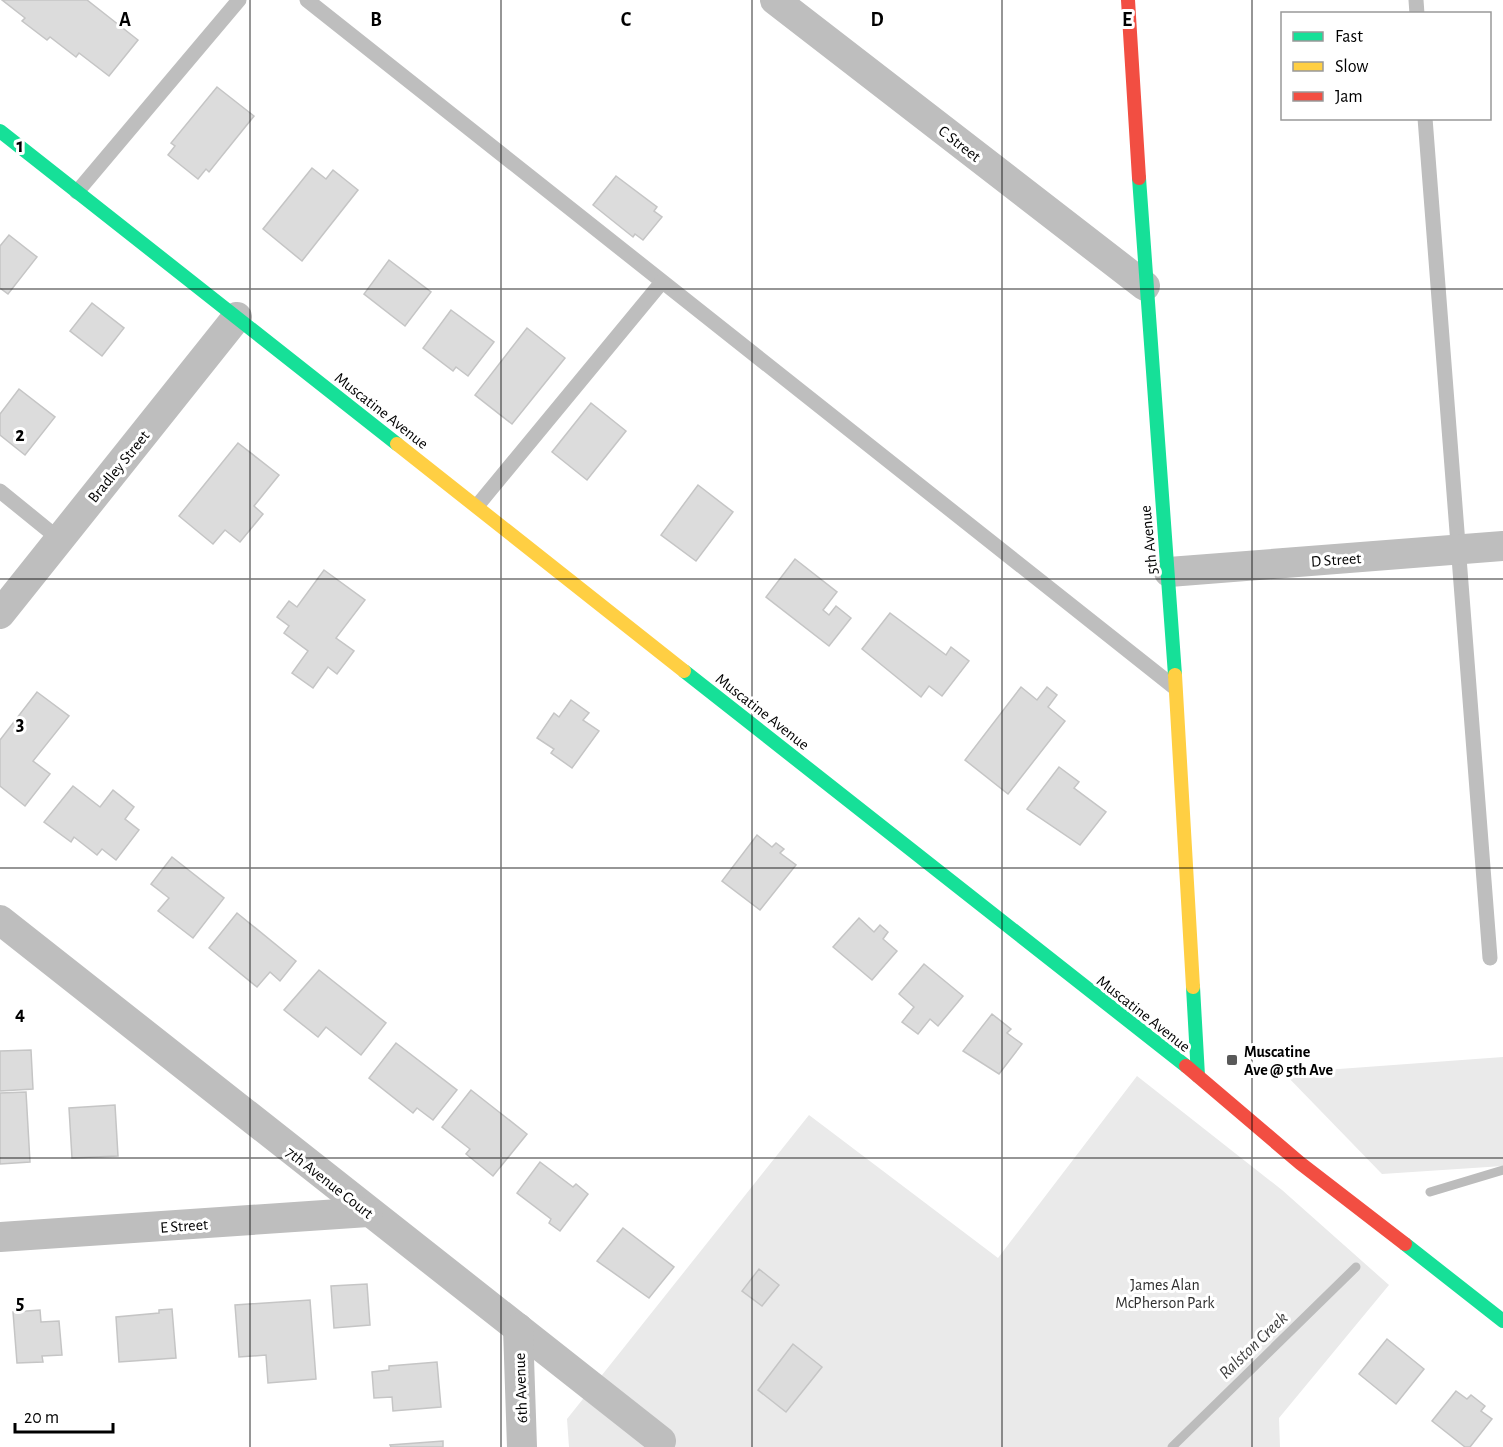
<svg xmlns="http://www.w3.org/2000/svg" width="1503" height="1447" font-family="'Alegreya Sans',sans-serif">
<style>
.green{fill:#eaeaea}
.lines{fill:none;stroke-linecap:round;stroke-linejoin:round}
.stream{stroke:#bcbcbc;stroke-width:9}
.building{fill:#dcdcdc;stroke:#c5c5c5;stroke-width:1.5}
.lane{stroke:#bebebe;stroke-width:15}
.street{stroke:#bebebe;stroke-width:30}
.fast{stroke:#16e098;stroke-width:14}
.slow{stroke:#ffcf43;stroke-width:14}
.jam{stroke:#f24e42;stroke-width:14}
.grid{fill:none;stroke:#000;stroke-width:1.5;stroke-opacity:0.55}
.poi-dot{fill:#595959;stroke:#fff;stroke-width:2}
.labels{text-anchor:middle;stroke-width:6;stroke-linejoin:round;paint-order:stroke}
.street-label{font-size:16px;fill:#000;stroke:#fff}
.poi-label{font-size:16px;font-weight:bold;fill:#000;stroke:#fff;text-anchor:start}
.park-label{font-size:16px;fill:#2f2f2f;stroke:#fff}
.water-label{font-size:18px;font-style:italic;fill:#404040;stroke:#fff}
.grid-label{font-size:20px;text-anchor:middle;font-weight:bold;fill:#000;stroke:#fff;stroke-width:6;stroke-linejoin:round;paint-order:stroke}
</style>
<rect width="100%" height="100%" fill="#fff"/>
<g class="green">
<path d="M 1503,1057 L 1503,1166 L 1382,1174 L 1284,1073 Z"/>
<path d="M 1137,1076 L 1282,1190 L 1389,1285 L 1279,1418 L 1280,1447 L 569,1447 L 567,1419 L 809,1115 L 998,1258 Z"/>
</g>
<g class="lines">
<g class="stream">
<path d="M 1430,1192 L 1503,1170"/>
<path d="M 1172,1447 L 1356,1267"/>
</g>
</g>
<g class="building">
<path d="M 2,0 L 87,0 L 138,40 L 109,76 L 79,53 L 76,57 L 50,37 L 47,40 L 22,21 L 25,18 Z"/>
<path d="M 217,87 L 254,116 L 209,172 L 206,169 L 198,179 L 168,155 L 175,146 L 171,143 Z"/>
<path d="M 312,168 L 326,179 L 333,170 L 358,190 L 302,261 L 263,229 Z"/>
<path d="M 616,176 L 657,207 L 654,211 L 662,217 L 643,240 L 635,234 L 633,237 L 593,205 Z"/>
<path d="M 9,235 L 37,257 L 8,294 L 0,288 L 0,246 Z"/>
<path d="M 389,260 L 431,292 L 405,326 L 364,294 Z"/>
<path d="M 92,303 L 124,328 L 102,356 L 70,331 Z"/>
<path d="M 451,310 L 494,342 L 468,376 L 456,367 L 453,371 L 423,348 Z"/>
<path d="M 527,328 L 565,358 L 512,424 L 475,395 Z"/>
<path d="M 19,389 L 55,417 L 25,455 L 0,435 L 0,414 Z"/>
<path d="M 591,403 L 626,431 L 587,480 L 552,452 Z"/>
<path d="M 238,443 L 279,475 L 254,506 L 263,514 L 240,542 L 225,530 L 213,544 L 179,516 Z"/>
<path d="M 698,485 L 733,512 L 696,561 L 661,535 Z"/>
<path d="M 795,559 L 837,592 L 823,610 L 829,615 L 836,606 L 851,618 L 829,646 L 766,597 Z"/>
<path d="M 324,570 L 365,600 L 336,638 L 354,651 L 337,674 L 328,667 L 313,688 L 292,673 L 308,651 L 284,633 L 289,626 L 277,617 L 289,601 L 297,607 Z"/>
<path d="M 890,613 L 946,655 L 951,647 L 969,661 L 942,696 L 929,686 L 921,697 L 862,649 Z"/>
<path d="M 1021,687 L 1037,700 L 1047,687 L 1057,695 L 1048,707 L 1065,721 L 1008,794 L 965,760 Z"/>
<path d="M 37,692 L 69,716 L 33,761 L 50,774 L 25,806 L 0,786 L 0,740 Z"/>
<path d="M 571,700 L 589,713 L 583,720 L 599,731 L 572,768 L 551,753 L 554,749 L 537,738 L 554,713 L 559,717 Z"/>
<path d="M 1059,767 L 1079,782 L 1074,788 L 1106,812 L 1080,845 L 1027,809 Z"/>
<path d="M 73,786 L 100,807 L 113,790 L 134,807 L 125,819 L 139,830 L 116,860 L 102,849 L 97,855 L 74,837 L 71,842 L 44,822 Z"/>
<path d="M 757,835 L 772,847 L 776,843 L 784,849 L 780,853 L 796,865 L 760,910 L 722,881 Z"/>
<path d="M 172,857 L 224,898 L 193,938 L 158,911 L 169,898 L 151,884 Z"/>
<path d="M 237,913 L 296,961 L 280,981 L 270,972 L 257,987 L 209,948 Z"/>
<path d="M 859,918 L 874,932 L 880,925 L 888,932 L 883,939 L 897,951 L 872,980 L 833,947 Z"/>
<path d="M 924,964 L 963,996 L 938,1026 L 930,1019 L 918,1034 L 902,1022 L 914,1007 L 899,994 Z"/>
<path d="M 319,970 L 386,1023 L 361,1055 L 326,1027 L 318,1037 L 284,1010 Z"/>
<path d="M 992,1014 L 1011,1029 L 1007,1033 L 1022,1044 L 999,1074 L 963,1051 Z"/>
<path d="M 396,1043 L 457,1090 L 433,1120 L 417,1108 L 413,1113 L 369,1078 Z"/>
<path d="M 31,1050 L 33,1089 L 0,1091 L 0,1051 Z"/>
<path d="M 471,1090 L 527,1134 L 493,1176 L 466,1154 L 470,1149 L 442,1127 Z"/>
<path d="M 26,1092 L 30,1162 L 0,1164 L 0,1093 Z"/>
<path d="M 115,1105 L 118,1156 L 72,1158 L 69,1108 Z"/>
<path d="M 540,1162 L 573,1187 L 576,1184 L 588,1194 L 560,1231 L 549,1223 L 551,1219 L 517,1193 Z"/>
<path d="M 623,1228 L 674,1267 L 649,1298 L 597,1261 Z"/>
<path d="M 759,1269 L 779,1285 L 762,1306 L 742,1291 Z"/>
<path d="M 367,1284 L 370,1325 L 334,1328 L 331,1286 Z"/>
<path d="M 310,1300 L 316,1379 L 268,1383 L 266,1355 L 239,1357 L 235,1305 Z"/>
<path d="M 172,1309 L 176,1358 L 119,1362 L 116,1317 L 159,1313 L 159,1310 Z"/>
<path d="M 40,1310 L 41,1322 L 59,1321 L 62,1355 L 42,1356 L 43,1362 L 17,1363 L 13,1312 Z"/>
<path d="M 1387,1339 L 1424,1369 L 1396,1404 L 1359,1374 Z"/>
<path d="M 793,1344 L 822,1367 L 786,1412 L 758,1390 Z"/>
<path d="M 437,1362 L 441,1407 L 393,1411 L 392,1397 L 374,1398 L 372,1372 L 389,1370 L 389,1366 Z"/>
<path d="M 1456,1391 L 1467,1399 L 1471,1395 L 1485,1406 L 1481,1411 L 1492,1419 L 1470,1447 L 1465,1447 L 1432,1421 Z"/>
<path d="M 443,1441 L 443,1447 L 391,1447 L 390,1445 Z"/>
</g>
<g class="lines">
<g class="lane">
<path d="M 307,0 L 1174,687"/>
<path d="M 1416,0 L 1417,14"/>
<path d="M 1425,118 L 1490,958"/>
<path d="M 77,192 L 239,0"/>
<path d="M 0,491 L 59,539"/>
<path d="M 477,506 L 662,282"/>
</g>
<g class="street">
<path d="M 775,0 L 1145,286"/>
<path d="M 1169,572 L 1503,546"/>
<path d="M 0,614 L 237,317"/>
<path d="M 0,920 L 661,1441"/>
<path d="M 0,1237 L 368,1212"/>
<path d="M 518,1328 L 522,1447"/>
</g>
<g class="fast">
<path d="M 0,131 L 397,444"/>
<path d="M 1139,178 L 1175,675"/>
<path d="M 684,671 L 1186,1066"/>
<path d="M 1193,987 L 1198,1076"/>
<path d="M 1405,1244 L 1503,1321"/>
</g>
<g class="slow">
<path d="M 397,444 L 684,671"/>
<path d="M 1175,675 L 1193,987"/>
</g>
<g class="jam">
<path d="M 1128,0 L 1139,178"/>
<path d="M 1186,1066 L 1300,1163 L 1405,1244"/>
</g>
</g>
<path class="grid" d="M 250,0 L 250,1447M 501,0 L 501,1447M 752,0 L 752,1447M 1002,0 L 1002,1447M 1252,0 L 1252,1447M 0,289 L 1503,289M 0,579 L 1503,579M 0,868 L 1503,868M 0,1158 L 1503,1158"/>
<rect class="poi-dot" x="1226" y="1054" width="12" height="12" rx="3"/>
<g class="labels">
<g class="street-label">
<text transform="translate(960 143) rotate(38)" y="6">C Street</text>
<text transform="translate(382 410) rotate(38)" y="6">Muscatine Avenue</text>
<text transform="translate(118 466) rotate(-51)" y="6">Bradley Street</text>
<text transform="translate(1148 540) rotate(-96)" y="6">5th Avenue</text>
<text transform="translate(1336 559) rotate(-4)" y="6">D Street</text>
<text transform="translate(763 711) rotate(38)" y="6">Muscatine Avenue</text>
<text transform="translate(1144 1013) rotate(38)" y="6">Muscatine Avenue</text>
<text transform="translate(330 1182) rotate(38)" y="6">7th Avenue Court</text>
<text transform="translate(184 1225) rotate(-4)" y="6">E Street</text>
<text transform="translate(520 1388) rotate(-92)" y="6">6th Avenue</text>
</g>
<g class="poi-label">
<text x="1244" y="1057">Muscatine<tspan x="1244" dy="18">Ave @ 5th Ave</tspan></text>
</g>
<g class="park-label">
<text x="1165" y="1290">James Alan<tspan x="1165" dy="18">McPherson Park</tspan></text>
</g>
<g class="water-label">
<text transform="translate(1253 1345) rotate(-44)" y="6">Ralston Creek</text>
</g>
</g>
<g class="grid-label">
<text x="125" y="26">A</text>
<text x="376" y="26">B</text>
<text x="626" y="26">C</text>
<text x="877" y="26">D</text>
<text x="1127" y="26">E</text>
<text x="20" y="152">1</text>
<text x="20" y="441">2</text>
<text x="20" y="730">3</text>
<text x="20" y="1020">4</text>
<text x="20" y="1309">5</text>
</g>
<rect x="1281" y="12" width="210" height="108" fill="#ffffff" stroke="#999999" stroke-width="1.5"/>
<rect x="1293" y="32" width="30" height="9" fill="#16e098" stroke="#999999" stroke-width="1.5"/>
<text x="1335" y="42" font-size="18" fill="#000000">Fast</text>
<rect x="1293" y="62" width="30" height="9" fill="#ffcf43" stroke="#999999" stroke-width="1.5"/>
<text x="1335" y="72" font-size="18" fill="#000000">Slow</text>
<rect x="1293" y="92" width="30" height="9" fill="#f24e42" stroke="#999999" stroke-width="1.5"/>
<text x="1335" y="102" font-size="18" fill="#000000">Jam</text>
<path d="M15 1423v9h98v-9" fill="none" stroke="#000000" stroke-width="3"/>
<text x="24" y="1423" font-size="18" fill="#000000" stroke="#ffffff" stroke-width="4.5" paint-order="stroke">20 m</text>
</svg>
